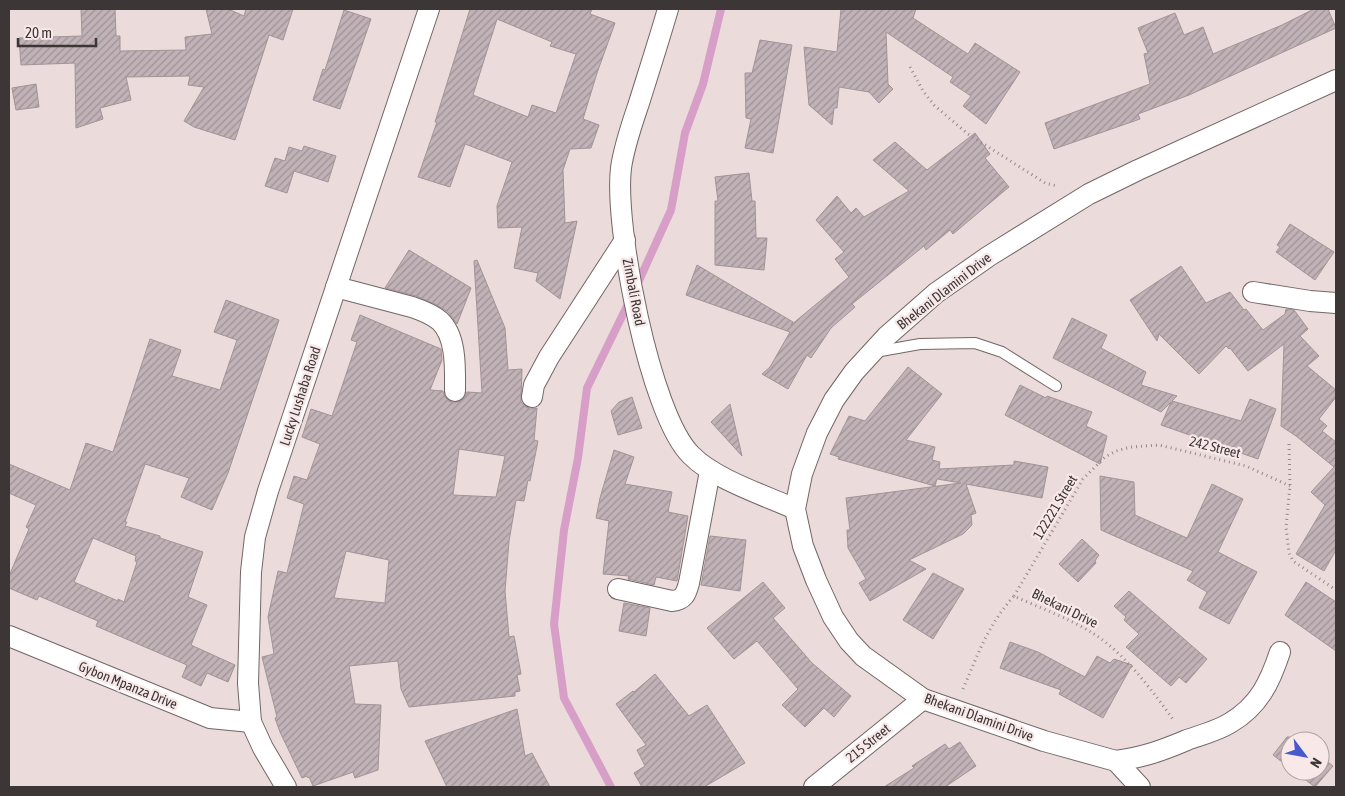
<svg xmlns="http://www.w3.org/2000/svg" width="1345" height="796" font-family="'Asap Condensed',sans-serif">
<style>
.lines{fill:none;stroke-linecap:round;stroke-linejoin:round}
.stream{stroke:#d79ec8;stroke-width:8}
.building{fill:url(#building-hatch);stroke:#a19397;fill-rule:evenodd}
.service-casing{stroke:#746666;stroke-width:12}
.minor-casing{stroke:#746666;stroke-width:22}
.path{stroke:#948988;stroke-width:3;stroke-dasharray:1 4;stroke-linecap:butt}
.service{stroke:#fff;stroke-width:10}
.minor{stroke:#fff;stroke-width:20}
.labels{text-anchor:middle;stroke-width:4.5;stroke-linejoin:round;paint-order:stroke}
.street-label{font-size:14px;fill:#3c3636;stroke:#f8e8e8}
</style>
<defs>
<pattern id="building-hatch" width="6" height="6" patternUnits="userSpaceOnUse" patternTransform="scale(1.25)"><rect width="6" height="6" fill="#c1b2b7"/><path d="M-1 1l2-2M0 6l6-6M5 7l2-2" fill="none" stroke="#9e9296"/></pattern>
</defs>
<rect width="100%" height="100%" fill="#ebdbda"/>
<g class="lines">
<g class="stream">
<path d="M 637,285 L 671,210 L 685,133 L 703,84 L 721,9"/>
<path d="M 611,787 L 564,698 L 554,624 L 564,530 L 578,458 L 587,388 L 630,300"/>
</g>
</g>
<g class="building">
<path d="M 81,9 L 115,9 L 116,36 L 120,36 L 120,51 L 186,50 L 185,37 L 212,34 L 206,9 L 228,9 L 244,16 L 246,9 L 293,9 L 283,40 L 269,35 L 235,140 L 194,127 L 184,121 L 204,87 L 188,85 L 190,76 L 126,77 L 131,100 L 100,108 L 103,119 L 76,128 L 75,63 L 21,65 L 19,38 L 82,36 Z"/>
<path d="M 470,9 L 592,9 L 590,14 L 615,23 L 597,73 L 583,119 L 599,125 L 591,148 L 570,149 L 563,170 L 565,223 L 577,221 L 560,299 L 536,281 L 538,273 L 514,268 L 522,227 L 498,228 L 497,206 L 512,162 L 465,144 L 450,187 L 418,177 L 437,122 L 435,122 ZM 497,19 L 552,42 L 550,46 L 576,54 L 556,113 L 532,105 L 528,117 L 473,95 Z"/>
<path d="M 841,9 L 916,9 L 913,18 L 968,54 L 975,43 L 1020,72 L 986,124 L 963,106 L 971,96 L 950,82 L 953,77 L 886,32 L 888,84 L 893,89 L 879,103 L 869,92 L 839,87 L 837,108 L 834,108 L 832,125 L 809,105 L 804,47 L 837,52 Z"/>
<path d="M 1314,9 L 1328,9 L 1336,28 L 1189,95 L 1138,114 L 1140,119 L 1054,149 L 1045,123 L 1150,84 L 1144,54 L 1148,53 L 1138,28 L 1175,13 L 1184,35 L 1203,27 L 1213,54 L 1282,25 Z"/>
<path d="M 344,10 L 371,19 L 340,109 L 313,100 L 323,69 L 325,70 Z"/>
<path d="M 760,40 L 792,45 L 773,153 L 745,148 L 751,119 L 746,118 L 745,73 L 752,73 Z"/>
<path d="M 36,84 L 39,107 L 16,110 L 12,88 Z"/>
<path d="M 975,133 L 990,154 L 985,158 L 1009,187 L 953,234 L 950,230 L 926,250 L 924,246 L 852,304 L 855,307 L 831,328 L 811,358 L 807,355 L 788,389 L 762,374 L 770,367 L 790,332 L 686,295 L 697,265 L 793,322 L 791,325 L 849,277 L 835,259 L 844,252 L 816,220 L 837,196 L 851,213 L 856,208 L 864,217 L 909,191 L 873,160 L 895,142 L 927,170 Z"/>
<path d="M 304,146 L 336,156 L 328,182 L 294,171 L 287,193 L 265,186 L 275,158 L 285,161 L 289,147 L 302,151 Z"/>
<path d="M 749,173 L 752,201 L 755,201 L 756,238 L 767,238 L 764,270 L 715,265 L 715,201 L 718,201 L 715,177 Z"/>
<path d="M 1290,224 L 1334,252 L 1315,280 L 1276,252 L 1280,247 L 1277,245 Z"/>
<path d="M 409,250 L 471,288 L 457,324 L 448,312 L 435,304 L 416,296 L 385,288 Z"/>
<path d="M 477,260 L 505,328 L 508,370 L 522,369 L 521,402 L 524,406 L 530,409 L 537,408 L 534,440 L 538,441 L 530,481 L 528,480 L 524,501 L 516,500 L 509,541 L 505,591 L 509,637 L 514,636 L 521,674 L 517,675 L 520,691 L 515,692 L 515,696 L 409,707 L 401,689 L 398,661 L 349,666 L 355,704 L 381,705 L 378,770 L 355,778 L 353,772 L 313,786 L 309,777 L 308,778 L 307,776 L 302,778 L 280,732 L 275,718 L 277,717 L 262,657 L 274,654 L 268,617 L 278,571 L 287,573 L 304,504 L 287,498 L 294,476 L 307,480 L 320,444 L 302,437 L 311,409 L 332,416 L 357,342 L 351,340 L 360,315 L 441,349 L 442,360 L 430,390 L 443,391 L 445,397 L 449,401 L 454,403 L 461,401 L 465,397 L 467,392 L 482,393 L 474,261 ZM 459,449 L 505,456 L 496,497 L 453,495 ZM 346,551 L 389,560 L 385,603 L 334,598 Z"/>
<path d="M 1181,266 L 1206,303 L 1230,292 L 1244,310 L 1246,309 L 1263,330 L 1285,314 L 1286,309 L 1294,310 L 1308,329 L 1300,336 L 1319,356 L 1307,366 L 1336,390 L 1336,397 L 1319,419 L 1327,426 L 1322,431 L 1336,442 L 1336,550 L 1324,571 L 1296,554 L 1325,505 L 1311,492 L 1334,467 L 1296,436 L 1281,426 L 1284,344 L 1248,371 L 1230,348 L 1229,349 L 1226,346 L 1199,374 L 1159,334 L 1157,341 L 1130,300 Z"/>
<path d="M 226,300 L 279,320 L 228,473 L 212,510 L 181,497 L 189,478 L 145,464 L 125,522 L 127,522 L 125,526 L 160,536 L 160,538 L 203,552 L 188,597 L 207,605 L 191,645 L 235,665 L 228,682 L 207,673 L 201,686 L 182,677 L 187,665 L 96,626 L 98,621 L 39,596 L 37,600 L 9,588 L 9,576 L 29,529 L 26,527 L 36,505 L 9,493 L 9,464 L 70,490 L 86,443 L 113,452 L 150,339 L 181,350 L 172,376 L 220,390 L 237,340 L 214,332 ZM 93,538 L 136,556 L 135,561 L 137,562 L 124,602 L 118,599 L 118,601 L 74,582 Z"/>
<path d="M 1072,318 L 1107,335 L 1101,348 L 1146,372 L 1141,385 L 1177,396 L 1172,401 L 1241,421 L 1250,399 L 1276,409 L 1258,459 L 1161,425 L 1171,402 L 1161,412 L 1053,358 Z"/>
<path d="M 908,367 L 942,394 L 906,440 L 935,447 L 932,460 L 940,462 L 939,469 L 1014,465 L 1014,461 L 1048,467 L 1042,498 L 966,484 L 976,513 L 971,515 L 972,525 L 963,534 L 909,560 L 926,569 L 870,601 L 859,583 L 866,579 L 848,548 L 847,530 L 850,530 L 846,498 L 961,483 L 937,479 L 935,486 L 838,459 L 839,457 L 830,454 L 849,416 L 865,421 Z"/>
<path d="M 1020,385 L 1046,398 L 1047,396 L 1092,412 L 1086,426 L 1107,436 L 1100,464 L 1005,415 Z"/>
<path d="M 632,397 L 642,428 L 618,435 L 611,411 L 619,402 Z"/>
<path d="M 730,404 L 742,456 L 711,422 Z"/>
<path d="M 614,450 L 634,457 L 625,484 L 672,492 L 668,512 L 688,516 L 677,581 L 656,577 L 654,585 L 628,579 L 629,576 L 603,574 L 609,521 L 596,518 L 600,498 Z"/>
<path d="M 1100,476 L 1134,482 L 1135,515 L 1187,538 L 1212,484 L 1243,499 L 1218,552 L 1257,572 L 1229,624 L 1199,608 L 1207,592 L 1187,580 L 1193,571 L 1101,530 Z"/>
<path d="M 710,536 L 746,540 L 740,591 L 701,585 Z"/>
<path d="M 1082,539 L 1099,555 L 1095,561 L 1096,563 L 1078,582 L 1059,564 Z"/>
<path d="M 933,573 L 964,589 L 933,639 L 903,620 Z"/>
<path d="M 763,582 L 785,608 L 773,618 L 812,663 L 851,696 L 834,717 L 824,708 L 805,727 L 782,705 L 798,689 L 757,641 L 734,659 L 707,628 Z"/>
<path d="M 1306,582 L 1336,602 L 1336,651 L 1285,615 Z"/>
<path d="M 1129,591 L 1207,659 L 1186,683 L 1179,677 L 1171,686 L 1126,647 L 1139,634 L 1124,620 L 1126,617 L 1114,606 Z"/>
<path d="M 624,603 L 650,608 L 646,636 L 619,631 Z"/>
<path d="M 1010,642 L 1038,652 L 1085,677 L 1097,656 L 1110,663 L 1114,659 L 1132,665 L 1103,718 L 1059,694 L 1061,690 L 1000,668 Z"/>
<path d="M 655,674 L 689,716 L 707,705 L 745,763 L 704,787 L 642,787 L 634,773 L 645,766 L 637,750 L 646,745 L 616,704 L 633,691 L 634,692 Z"/>
<path d="M 517,709 L 525,756 L 532,753 L 550,787 L 447,787 L 425,741 Z"/>
<path d="M 1287,737 L 1295,737 L 1301,741 L 1290,741 L 1290,768 L 1273,755 Z"/>
<path d="M 960,742 L 976,766 L 945,787 L 884,787 L 914,768 L 912,766 L 945,744 L 949,749 Z"/>
<path d="M 1320,756 L 1333,766 L 1315,787 L 1294,771 L 1320,771 Z"/>
</g>
<g class="lines">
<g class="service-casing">
<path id="service" d="M 875,352 L 920,344 L 975,343 L 1002,352 L 1056,386"/>
</g>
<g class="minor-casing">
<g id="minor">
<path d="M 668,9 C 659,40 649,71 639,103 C 632,124 624,146 621,168 C 614,226 650,415 691,455 C 714,479 764,495 795,509"/>
<path d="M 336,287 L 412,307 C 421,310 432,314 440,321 C 457,337 455,370 455,391"/>
<path d="M 1253,292 L 1310,301 L 1336,303"/>
<path d="M 532,397 L 534,385 L 549,357 L 625,240"/>
<path d="M 618,589 L 672,601 C 684,600 686,594 689,583 L 710,471"/>
<path d="M 9,636 L 210,718 L 251,722"/>
<path d="M 1116,761 C 1144,757 1161,751 1187,740 C 1201,735 1217,731 1230,723 C 1259,706 1270,682 1280,652"/>
<path d="M 286,787 L 263,748 L 251,722 L 248,683 L 251,572 L 255,537 L 268,491 L 429,9"/>
<path d="M 814,787 L 923,699"/>
<path d="M 1140,787 L 1116,761 L 1044,741 L 923,699 L 863,656 L 849,641 L 833,617 L 816,580 L 803,546 L 795,509 L 802,474 L 817,433 L 834,400 L 854,372 L 887,336 L 936,293 L 989,256 L 1089,194 L 1138,170 L 1336,80"/>
</g>
</g>
<g class="path">
<path d="M 910,67 L 923,91 L 934,105 L 949,118 L 968,134 L 1045,183 L 1057,186"/>
<path d="M 1289,444 L 1290,486 L 1286,527 L 1289,553 L 1293,561 L 1336,590"/>
<path d="M 1014,596 L 1083,479 L 1105,457 L 1116,451 L 1131,447 L 1159,445 L 1246,466 L 1290,486"/>
<path d="M 963,689 C 978,654 988,625 1014,596 C 1040,608 1071,619 1094,634 C 1124,653 1154,692 1174,721"/>
</g>
<use href="#service" class="service"/>
<use href="#minor" class="minor"/>
</g>
<g class="labels">
<g class="street-label">
<text transform="translate(944 291) rotate(-38)" y="5">Bhekani Dlamini Drive</text>
<text transform="translate(634 292) rotate(79)" y="5">Zimbali Road</text>
<text transform="translate(300 396) rotate(-72)" y="5">Lucky Lushaba Road</text>
<text transform="translate(1215 447) rotate(14)" y="5">242 Street</text>
<text transform="translate(1055 507) rotate(-59)" y="5">122221 Street</text>
<text transform="translate(1065 608) rotate(26)" y="5">Bhekani Drive</text>
<text transform="translate(128 685) rotate(22)" y="5">Gybon Mpanza Drive</text>
<text transform="translate(979 717) rotate(20)" y="5">Bhekani Dlamini Drive</text>
<text transform="translate(868 743) rotate(-39)" y="5">215 Street</text>
</g>
</g>
<rect width="1345" height="796" fill="none" stroke="#3c3636" stroke-width="20"/>
<g transform="translate(1305 756) rotate(122)"><circle r="24" fill="#f8e8e8" stroke="#ada1a1"/>
<path d="M0-4L9 19L0 12L-9 19Z" fill="#4859cd"/>
<text y="-8" font-size="14" font-weight="bold" text-anchor="middle" fill="#3c3636">N</text>
</g>
<path d="M18 38v8h78v-8" fill="none" stroke="#3c3636" stroke-width="2.5"/>
<text x="25" y="38" font-size="15" fill="#3c3636" stroke="#f8e8e8" stroke-width="4" paint-order="stroke">20 m</text>
</svg>
